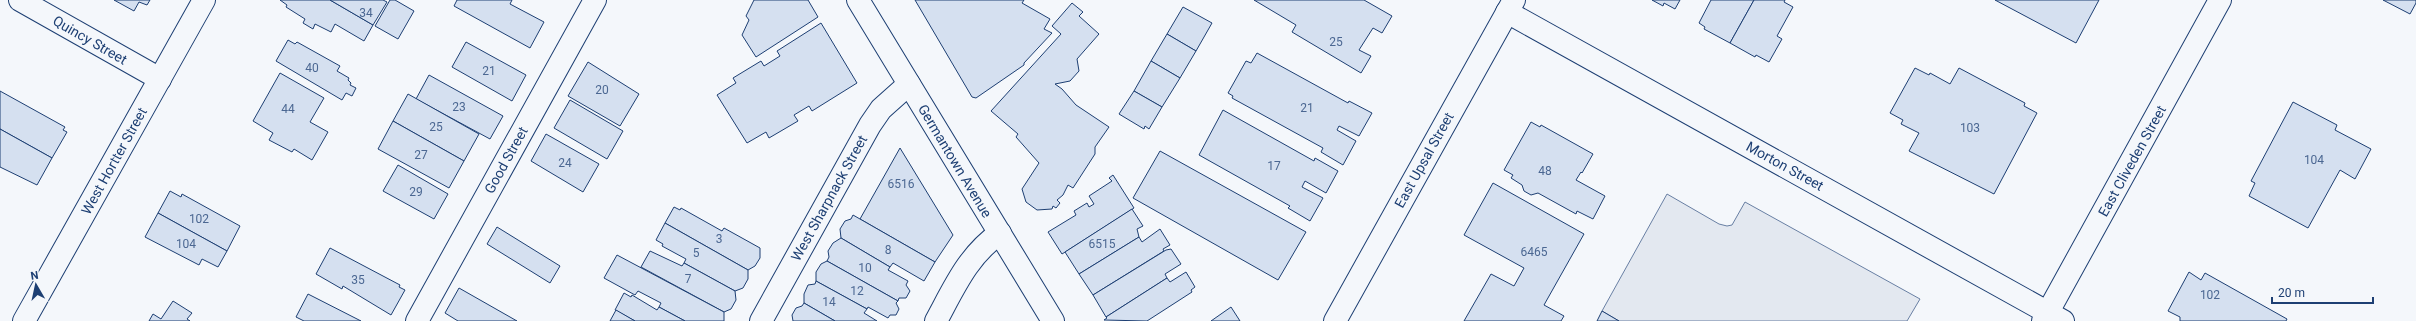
<svg xmlns="http://www.w3.org/2000/svg" width="2416" height="321" font-family="Roboto,sans-serif">
<style>
.parking{fill:#e3e8f0;stroke:#687fa3}
.building{fill:#d5e0f0;stroke:#1d3f73}
.lines{fill:none;stroke-linecap:round;stroke-linejoin:round}
.minor-casing{stroke:#1d3f73;stroke-width:24}
.tertiary-casing{stroke:#1d3f73;stroke-width:24}
.primary-casing{stroke:#1d3f73;stroke-width:24}
.minor{stroke:#f4f7fb;stroke-width:22}
.tertiary{stroke:#f4f7fb;stroke-width:22}
.primary{stroke:#f4f7fb;stroke-width:22}
.labels{text-anchor:middle;stroke-width:3;stroke-linejoin:round;paint-order:stroke}
.number-label{font-size:12px;fill:#4b6792}
.street-label{font-size:14px;fill:#1d3f73;stroke:#f4f7fb}
</style>
<rect width="100%" height="100%" fill="#f4f7fb"/>
<path class="parking" d="M 1667,194 L 1719,224 L 1727,226 L 1732,225 L 1745,202 L 1920,299 L 1907,321 L 1619,321 L 1602,311 Z"/>
<g class="building">
<path d="M 114,0 L 150,0 L 147,5 L 139,2 L 134,11 Z"/>
<path d="M 280,0 L 330,0 L 373,25 L 364,41 L 335,24 L 331,32 L 315,24 L 313,29 L 303,23 L 305,19 L 286,7 L 287,5 Z"/>
<path d="M 330,0 L 383,0 L 387,2 L 373,25 Z"/>
<path d="M 390,0 L 395,0 L 414,11 L 398,39 L 375,26 Z"/>
<path d="M 457,0 L 512,0 L 510,4 L 544,22 L 530,48 L 454,6 Z"/>
<path d="M 754,0 L 808,0 L 818,17 L 756,57 L 742,35 L 749,20 L 746,16 Z"/>
<path d="M 915,0 L 1024,0 L 1022,3 L 1050,19 L 1044,29 L 1052,33 L 1024,63 L 1024,65 L 976,98 L 972,97 Z"/>
<path d="M 1254,0 L 1364,0 L 1392,16 L 1382,33 L 1373,28 L 1359,50 L 1371,56 L 1361,73 L 1292,32 L 1296,25 Z"/>
<path d="M 1652,0 L 1680,0 L 1675,9 L 1664,3 L 1663,6 Z"/>
<path d="M 1711,0 L 1754,0 L 1730,43 L 1704,29 L 1705,27 L 1699,23 Z"/>
<path d="M 1754,0 L 1785,0 L 1784,2 L 1793,7 L 1777,36 L 1782,39 L 1769,62 L 1756,55 L 1755,57 L 1730,43 Z"/>
<path d="M 1995,0 L 2099,0 L 2076,43 Z"/>
<path d="M 2383,0 L 2416,0 L 2416,3 L 2410,14 Z"/>
<path d="M 1072,3 L 1083,12 L 1079,16 L 1099,34 L 1077,59 L 1079,71 L 1070,81 L 1055,84 L 1062,89 L 1076,105 L 1109,127 L 1095,147 L 1095,154 L 1073,188 L 1068,185 L 1063,195 L 1057,200 L 1060,203 L 1056,208 L 1053,206 L 1052,209 L 1037,210 L 1026,202 L 1022,189 L 1039,163 L 1016,137 L 1018,134 L 991,111 L 1061,34 L 1052,26 Z"/>
<path d="M 1183,7 L 1212,23 L 1196,51 L 1167,34 Z"/>
<path d="M 821,23 L 857,83 L 812,111 L 809,106 L 794,115 L 798,121 L 769,138 L 766,132 L 747,143 L 717,95 L 736,83 L 733,78 L 761,61 L 764,66 L 780,56 L 777,51 Z"/>
<path d="M 1167,34 L 1196,51 L 1180,78 L 1151,61 Z"/>
<path d="M 288,40 L 295,44 L 297,42 L 340,66 L 337,71 L 349,78 L 348,80 L 351,83 L 350,85 L 356,88 L 352,96 L 346,93 L 342,100 L 276,61 Z"/>
<path d="M 466,42 L 526,75 L 512,101 L 452,67 Z"/>
<path d="M 1257,53 L 1348,103 L 1349,101 L 1372,113 L 1359,136 L 1339,126 L 1337,130 L 1356,141 L 1343,165 L 1321,152 L 1323,148 L 1232,98 L 1233,96 L 1228,93 L 1246,61 L 1251,63 Z"/>
<path d="M 1151,61 L 1180,78 L 1162,107 L 1134,91 Z"/>
<path d="M 588,62 L 639,94 L 620,126 L 568,96 Z"/>
<path d="M 1915,68 L 1929,75 L 1930,73 L 1950,84 L 1959,68 L 2025,103 L 2024,106 L 2037,113 L 1994,194 L 1909,151 L 1919,133 L 1901,124 L 1903,120 L 1890,113 Z"/>
<path d="M 280,73 L 324,98 L 310,122 L 328,132 L 312,160 L 294,149 L 292,152 L 269,140 L 273,133 L 253,121 Z"/>
<path d="M 429,75 L 503,116 L 490,139 L 416,99 Z"/>
<path d="M 0,91 L 65,127 L 63,130 L 67,132 L 52,158 L 0,129 Z"/>
<path d="M 1134,91 L 1162,107 L 1149,129 L 1145,126 L 1144,129 L 1119,114 Z"/>
<path d="M 408,94 L 479,134 L 464,161 L 393,121 Z"/>
<path d="M 570,100 L 623,131 L 607,159 L 554,128 Z"/>
<path d="M 2293,102 L 2337,125 L 2335,130 L 2371,149 L 2355,179 L 2340,170 L 2308,228 L 2249,196 L 2255,183 L 2251,181 Z"/>
<path d="M 1223,110 L 1314,161 L 1315,158 L 1338,171 L 1326,193 L 1305,181 L 1302,187 L 1323,198 L 1310,221 L 1288,208 L 1290,206 L 1199,155 Z"/>
<path d="M 393,121 L 464,161 L 449,188 L 378,149 Z"/>
<path d="M 1531,122 L 1540,127 L 1541,125 L 1593,154 L 1582,173 L 1581,172 L 1576,180 L 1605,196 L 1593,219 L 1577,211 L 1576,214 L 1538,193 L 1531,195 L 1524,191 L 1522,185 L 1511,178 L 1513,175 L 1504,170 Z"/>
<path d="M 0,129 L 52,158 L 37,185 L 0,167 Z"/>
<path d="M 546,134 L 599,164 L 583,192 L 531,161 Z"/>
<path d="M 900,148 L 953,235 L 935,262 L 860,219 Z"/>
<path d="M 1160,151 L 1306,232 L 1278,280 L 1133,198 Z"/>
<path d="M 398,165 L 448,194 L 434,219 L 383,191 Z"/>
<path d="M 1113,175 L 1134,208 L 1062,254 L 1048,232 L 1076,215 L 1074,211 L 1087,203 L 1089,207 L 1094,204 L 1089,196 L 1112,181 L 1109,178 Z"/>
<path d="M 1493,183 L 1584,234 L 1544,305 L 1564,316 L 1561,321 L 1464,321 L 1491,274 L 1514,286 L 1524,268 L 1464,235 Z"/>
<path d="M 170,191 L 181,197 L 182,194 L 240,226 L 227,251 L 158,213 Z"/>
<path d="M 674,207 L 680,210 L 681,208 L 722,231 L 724,228 L 760,248 L 760,258 L 755,266 L 748,270 L 665,223 Z"/>
<path d="M 1132,209 L 1143,226 L 1137,229 L 1139,237 L 1079,274 L 1065,252 Z"/>
<path d="M 158,213 L 227,251 L 218,267 L 202,259 L 199,265 L 145,237 Z"/>
<path d="M 853,215 L 935,262 L 924,281 L 893,263 L 890,267 L 841,238 L 840,229 L 845,221 L 851,219 Z"/>
<path d="M 665,223 L 748,270 L 748,279 L 743,288 L 735,291 L 684,263 L 686,259 L 662,246 L 663,244 L 656,240 Z"/>
<path d="M 497,227 L 560,266 L 550,283 L 487,244 Z"/>
<path d="M 1160,229 L 1170,245 L 1163,249 L 1164,251 L 1093,295 L 1079,274 L 1139,237 L 1142,242 Z"/>
<path d="M 841,238 L 890,267 L 888,270 L 908,281 L 906,285 L 910,291 L 906,298 L 899,298 L 898,301 L 827,261 L 829,257 L 828,251 L 833,243 Z"/>
<path d="M 330,248 L 400,285 L 399,287 L 405,290 L 391,315 L 343,286 L 342,289 L 316,274 Z"/>
<path d="M 1171,249 L 1181,264 L 1165,274 L 1167,278 L 1106,317 L 1093,295 L 1166,250 Z"/>
<path d="M 650,251 L 682,266 L 684,263 L 735,291 L 736,300 L 731,309 L 724,312 L 641,267 Z"/>
<path d="M 617,255 L 724,312 L 724,321 L 685,321 L 659,307 L 661,303 L 638,291 L 635,295 L 604,278 Z"/>
<path d="M 827,261 L 898,301 L 896,303 L 899,309 L 896,315 L 890,315 L 888,318 L 868,307 L 867,309 L 816,281 L 816,272 L 821,264 Z"/>
<path d="M 1186,272 L 1195,287 L 1191,290 L 1192,292 L 1147,321 L 1104,320 L 1107,318 L 1106,317 L 1167,278 L 1170,282 Z"/>
<path d="M 2189,272 L 2201,280 L 2205,273 L 2287,319 L 2286,321 L 2180,321 L 2180,317 L 2168,311 Z"/>
<path d="M 816,281 L 867,309 L 864,313 L 877,321 L 835,321 L 804,303 L 804,294 L 808,285 L 815,284 Z"/>
<path d="M 459,288 L 517,321 L 458,321 L 445,313 Z"/>
<path d="M 624,293 L 631,297 L 632,295 L 657,310 L 659,307 L 685,321 L 635,321 L 615,310 Z"/>
<path d="M 308,294 L 361,321 L 304,321 L 296,317 Z"/>
<path d="M 173,301 L 192,313 L 187,319 L 190,321 L 149,321 L 153,314 L 161,319 Z"/>
<path d="M 804,303 L 835,321 L 793,321 L 792,315 L 796,308 L 802,306 Z"/>
<path d="M 1231,307 L 1240,321 L 1211,321 Z"/>
<path d="M 616,310 L 635,321 L 610,321 Z"/>
<path d="M 1602,311 L 1619,321 L 1597,321 Z"/>
</g>
<g class="lines">
<g class="minor-casing">
<g id="minor">
<path d="M 20,0 L 160,79"/>
<path d="M 1507,12 L 2063,321"/>
<path d="M 24,321 L 204,0"/>
<path d="M 417,321 L 595,0"/>
<path d="M 761,321 L 870,125 L 881,109 L 909,84"/>
<path d="M 936,321 C 954,288 968,255 1000,233"/>
<path d="M 2043,321 L 2220,0"/>
</g>
</g>
<g class="tertiary-casing">
<path id="tertiary" d="M 1335,321 L 1514,0"/>
</g>
<g class="primary-casing">
<path id="primary" d="M 858,0 L 1053,321"/>
</g>
<use href="#minor" class="minor"/>
<use href="#tertiary" class="tertiary"/>
<use href="#primary" class="primary"/>
</g>
<g class="labels">
<g class="number-label">
<text x="366" y="17">34</text>
<text x="1336" y="46">25</text>
<text x="312" y="72">40</text>
<text x="489" y="75">21</text>
<text x="602" y="94">20</text>
<text x="459" y="111">23</text>
<text x="1307" y="112">21</text>
<text x="288" y="113">44</text>
<text x="436" y="131">25</text>
<text x="1970" y="132">103</text>
<text x="421" y="159">27</text>
<text x="2314" y="164">104</text>
<text x="565" y="167">24</text>
<text x="1274" y="170">17</text>
<text x="1545" y="175">48</text>
<text x="901" y="188">6516</text>
<text x="416" y="196">29</text>
<text x="199" y="223">102</text>
<text x="719" y="243">3</text>
<text x="186" y="248">104</text>
<text x="1102" y="248">6515</text>
<text x="888" y="254">8</text>
<text x="1534" y="256">6465</text>
<text x="696" y="257">5</text>
<text x="865" y="272">10</text>
<text x="688" y="283">7</text>
<text x="358" y="284">35</text>
<text x="857" y="295">12</text>
<text x="2210" y="299">102</text>
<text x="829" y="306">14</text>
</g>
<g class="street-label">
<text transform="translate(90 40) rotate(30)" y="5">Quincy Street</text>
<text transform="translate(506 160) rotate(-61)" y="5">Good Street</text>
<text transform="translate(1424 160) rotate(-61)" y="5">East Upsal Street</text>
<text transform="translate(114 161) rotate(-61)" y="5">West Hortter Street</text>
<text transform="translate(955 161) rotate(59)" y="5">Germantown Avenue</text>
<text transform="translate(2132 161) rotate(-61)" y="5">East Cliveden Street</text>
<text transform="translate(1785 166) rotate(29)" y="5">Morton Street</text>
<text transform="translate(829 198) rotate(-61)" y="5">West Sharpnack Street</text>
</g>
</g>
<g transform="translate(36 285) rotate(351)" stroke="#f4f7fb" stroke-width="3" paint-order="stroke">
<path d="M0-3L7 15L0 10L-7 15Z" fill="#1d3f73"/>
<text y="-6" font-size="11" font-weight="bold" text-anchor="middle" fill="#1d3f73">N</text>
</g>
<path d="M2272 297v6h101v-6" fill="none" stroke="#1d3f73" stroke-width="2"/>
<text x="2278" y="297" font-size="12" fill="#1d3f73" stroke="#f4f7fb" stroke-width="3" paint-order="stroke">20 m</text>
</svg>
